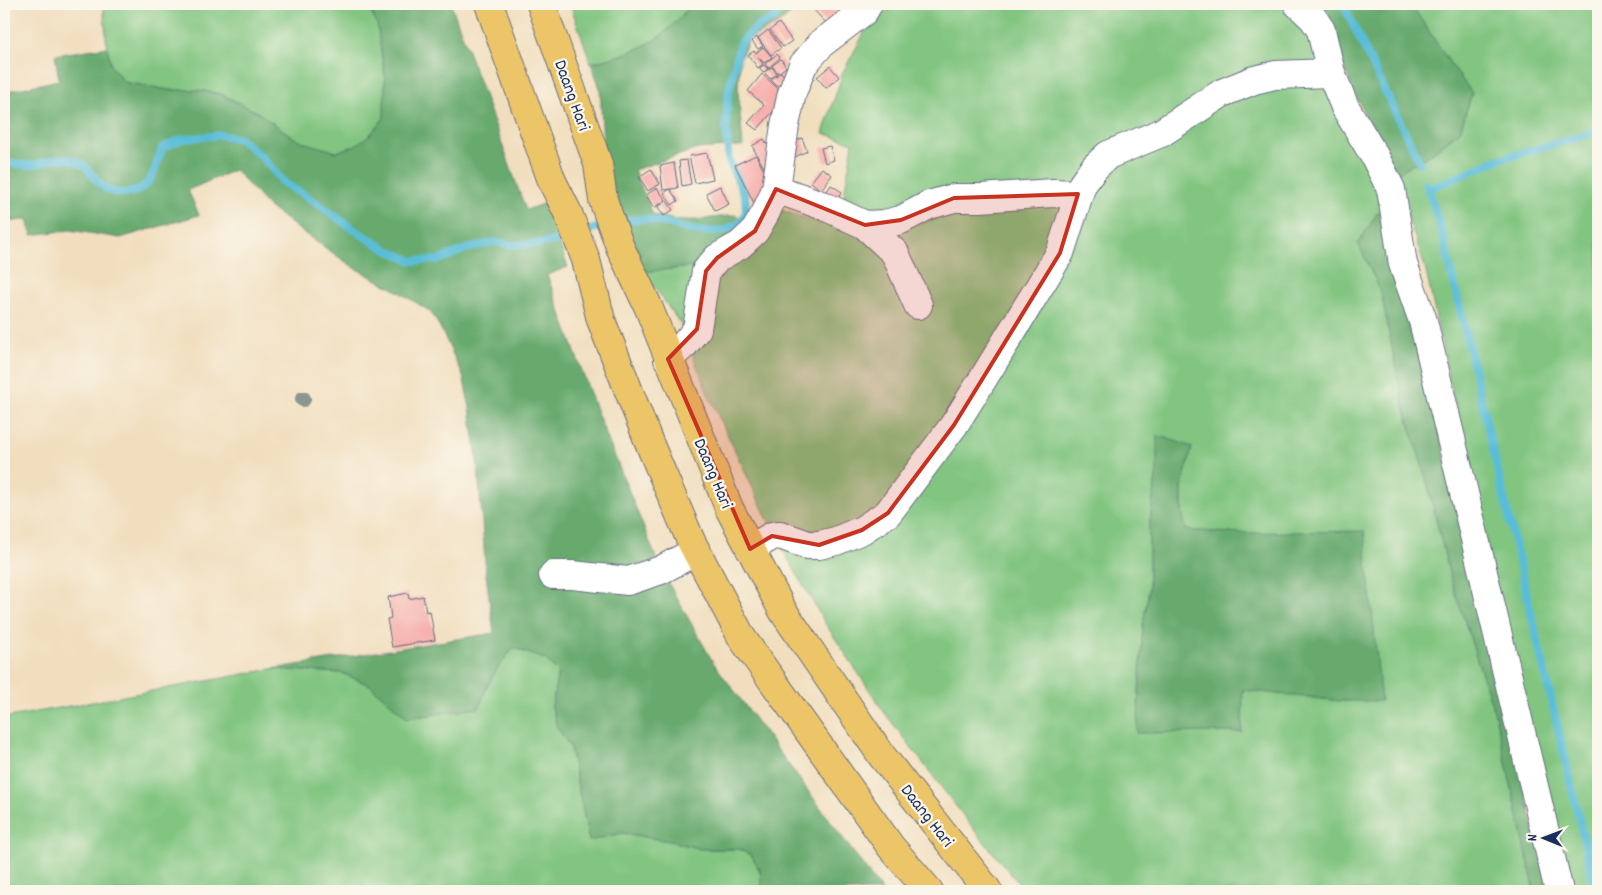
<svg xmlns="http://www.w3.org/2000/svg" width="1602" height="895" font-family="Dekko,sans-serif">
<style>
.green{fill:#81c580;stroke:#4e7a6f;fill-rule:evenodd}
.forest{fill:#68aa6e;stroke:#426c66}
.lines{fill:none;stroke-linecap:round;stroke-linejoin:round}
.stream{stroke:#5abdd8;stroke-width:8}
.building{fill:#f6aba8}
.minor-casing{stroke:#666c80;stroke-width:30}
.major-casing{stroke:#666c80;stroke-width:30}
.minor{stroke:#fff;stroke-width:28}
.major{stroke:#edc569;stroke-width:28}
.tree{fill:#8c968f}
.marked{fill:#c8321e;fill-opacity:0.2;stroke:#c8321e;stroke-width:4;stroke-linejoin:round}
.labels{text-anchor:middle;stroke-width:4.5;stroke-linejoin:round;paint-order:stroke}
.street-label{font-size:18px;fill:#1b2f5e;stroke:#fbf7ec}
</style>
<rect width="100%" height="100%" fill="#fbf7ec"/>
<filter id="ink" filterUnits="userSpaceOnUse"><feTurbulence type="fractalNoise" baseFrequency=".02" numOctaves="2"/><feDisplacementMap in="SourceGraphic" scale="10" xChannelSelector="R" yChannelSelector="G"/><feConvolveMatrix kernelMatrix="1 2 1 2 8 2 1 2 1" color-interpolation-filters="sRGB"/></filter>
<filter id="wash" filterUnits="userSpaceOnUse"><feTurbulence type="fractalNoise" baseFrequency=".0096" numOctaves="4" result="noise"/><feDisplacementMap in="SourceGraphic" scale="20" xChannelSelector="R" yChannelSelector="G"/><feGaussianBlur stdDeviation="1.12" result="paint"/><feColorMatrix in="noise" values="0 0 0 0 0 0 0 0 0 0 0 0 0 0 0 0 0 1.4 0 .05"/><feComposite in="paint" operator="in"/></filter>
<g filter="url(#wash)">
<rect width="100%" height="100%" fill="#f1debe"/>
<g class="green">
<path d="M 103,4 L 367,4 L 377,24 L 385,77 L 384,118 L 370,135 L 354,146 L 336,152 L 297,140 L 257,112 L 221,94 L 198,90 L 169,90 L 124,82 L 111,66 L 107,47 Z"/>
<path d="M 570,4 L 691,4 C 663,42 636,53 591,63 Z"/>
<path d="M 880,4 L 1283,4 L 1303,23 L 1384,203 L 1358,243 L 1381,292 L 1403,403 L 1426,478 L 1450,576 L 1495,714 L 1535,891 L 1025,891 L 975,831 L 884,712 L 825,623 L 779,543 L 708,394 L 681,325 L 644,272 L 727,263 L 781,210 L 808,219 L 839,223 L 853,143 L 823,133 L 843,72 ZM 1192,448 L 1182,486 L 1182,511 L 1185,530 L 1230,533 L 1381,700 L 1341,701 L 1243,690 L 1138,706 L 1143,625 L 1149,589 L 1149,527 L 1157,471 Z"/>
<path d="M 1411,4 L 1598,4 L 1598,891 L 1568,891 L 1473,487 L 1425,267 L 1394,175 L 1429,155 L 1460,131 L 1472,93 L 1447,59 Z"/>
<path d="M 514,648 L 545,659 L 558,672 L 552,706 L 557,727 L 570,747 L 589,840 L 622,833 L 675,842 L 700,849 L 739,849 L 752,856 L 760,871 L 762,891 L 4,891 L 4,718 L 272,669 L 342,673 L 370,685 L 407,718 L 479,708 C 488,682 495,668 514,648 Z"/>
</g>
<g class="forest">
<path d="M 367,4 L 451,4 L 526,210 L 545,203 L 568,267 L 547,275 L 598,415 L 661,570 L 713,662 L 882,891 L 762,891 L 760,871 L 752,856 L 739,849 L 700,849 L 675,842 L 623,833 L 589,841 L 570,747 L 557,727 L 552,706 L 558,672 L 545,659 L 514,648 C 495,668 488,682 479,708 L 407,718 L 370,685 L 342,673 L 272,669 L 494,633 L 486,575 L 478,468 L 470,408 L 463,376 L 441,329 L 431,312 L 394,289 L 355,268 L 305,234 L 268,206 L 235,170 L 188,190 L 199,215 L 120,238 L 70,230 L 32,235 L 27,219 L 4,223 L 4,92 L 59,80 L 55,55 L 107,47 L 111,66 L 124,82 L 169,90 L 198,90 L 221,94 L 257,112 L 297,140 L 336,152 L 354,146 L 370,135 L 384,118 L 385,77 L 377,24 Z"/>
<path d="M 691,4 L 802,4 L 781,22 L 749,39 L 740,59 L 738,90 L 743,146 L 698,149 L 634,170 L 653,215 L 677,220 L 696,220 L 735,215 L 766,232 L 727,263 L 644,272 L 604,162 L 600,88 L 591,63 C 636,53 663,42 691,4 Z"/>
<path d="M 1307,4 L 1411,4 L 1447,59 L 1472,93 L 1460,131 L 1429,155 L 1394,175 L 1353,90 L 1331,34 Z"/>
<path d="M 1384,203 L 1549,891 L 1535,891 L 1495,714 L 1450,576 L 1426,478 L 1403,403 L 1381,292 L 1358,243 Z"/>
<path d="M 1157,435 L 1192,447 L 1182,486 L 1182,511 L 1186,530 L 1230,533 L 1364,531 L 1381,701 L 1342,701 L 1243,690 L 1242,732 L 1137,733 L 1143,625 L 1149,589 L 1149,527 L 1157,471 Z"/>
</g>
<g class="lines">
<g class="stream">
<path d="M 1343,4 L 1420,163"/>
<path d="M 4,163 C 12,163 22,166 31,165 C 46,163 54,156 72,160 C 87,163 91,175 100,184 C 104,189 114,193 120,193 C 150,195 155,171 162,148 L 182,139 L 221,135 L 240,139 L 262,157 L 284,183 L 314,201 L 356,231 L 387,250 L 412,261 L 439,260 L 463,250 L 494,242 L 516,245 L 536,244 L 555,241 L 622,220 L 646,219 L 667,223 L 686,229 L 705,232 L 727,230 L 741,222 L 746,212 L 745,196 L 729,161 L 726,128 L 728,95 L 740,43 L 758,26 L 774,19 L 783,4"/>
<path d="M 1426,183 L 1443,236 L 1596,891"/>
<path d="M 1429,189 L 1500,159 L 1598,132"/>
</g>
</g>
<g id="blocks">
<g class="building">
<path d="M 819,4 L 840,4 L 845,8 L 827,24 L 813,9 Z"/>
<path d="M 779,23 L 792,41 L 783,47 L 770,30 Z"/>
<path d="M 768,30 L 781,48 L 771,55 L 758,38 Z"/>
<path d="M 757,37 L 763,46 L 758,49 L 752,41 Z"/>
<path d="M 763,47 L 772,57 L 764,63 L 758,57 L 763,64 L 758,68 L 748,55 L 754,51 L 756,53 Z"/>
<path d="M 777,54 L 780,58 L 768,68 L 765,64 Z"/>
<path d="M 781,59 L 786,67 L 778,73 L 772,66 Z"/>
<path d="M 764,65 L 768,69 L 763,73 L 759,68 Z"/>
<path d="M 830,66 L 839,77 L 826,88 L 817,77 Z"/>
<path d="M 772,67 L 777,74 L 770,79 L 764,72 Z"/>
<path d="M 781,72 L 786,79 L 777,86 L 771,80 Z"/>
<path d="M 762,74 L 786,96 L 757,130 L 748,123 L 764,105 L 748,91 Z"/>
<path d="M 802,138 L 807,151 L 795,157 L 789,144 Z"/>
<path d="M 764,139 L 778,164 L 766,171 L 752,146 Z"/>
<path d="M 830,146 L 834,160 L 825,163 L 821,148 Z"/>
<path d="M 707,153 L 713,179 L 695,183 L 689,156 Z"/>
<path d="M 756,155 L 772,187 L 756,207 L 735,165 Z"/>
<path d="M 687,160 L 691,184 L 682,186 L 679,161 Z"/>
<path d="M 674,163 L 678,188 L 663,190 L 660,166 Z"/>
<path d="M 822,168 L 832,175 L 821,190 L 811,182 Z"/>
<path d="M 651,169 L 660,184 L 648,191 L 639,177 Z"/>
<path d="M 831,185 L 842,192 L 834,204 L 823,197 Z"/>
<path d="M 720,186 L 729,204 L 715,211 L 706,193 Z"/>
<path d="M 657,188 L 666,200 L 654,208 L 646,195 Z"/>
<path d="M 670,189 L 678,201 L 672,205 L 664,193 Z"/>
<path d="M 667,201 L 673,210 L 664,216 L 658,207 Z"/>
<path d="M 408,593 L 409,599 L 423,596 L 426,612 L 430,611 L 435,640 L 392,647 L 387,619 L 391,618 L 388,597 Z"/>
</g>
</g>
</g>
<g filter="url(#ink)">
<use href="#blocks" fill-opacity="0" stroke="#666c80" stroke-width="1"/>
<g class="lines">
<g class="minor-casing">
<g id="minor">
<path d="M 1298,4 L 1313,18 L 1321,30 L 1331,73 L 1345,107 L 1375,157 L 1391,189 L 1403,264 L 1423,321 L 1559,891"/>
<path d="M 776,189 L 824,206 L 865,225 L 884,224 L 901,220 L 929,205 L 954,198 L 981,198 L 1052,193 L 1078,194"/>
<path d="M 865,225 L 895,253 L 918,305"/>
<path d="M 668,359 L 684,345 L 697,329 L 706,271 L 717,258 L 740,245 L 755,231 L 766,212 L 776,189 L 785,125 L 792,93 L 803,65 L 822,43 L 864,11 L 868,4"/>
<path d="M 750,549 L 772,536 L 780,535 L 808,545 L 819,545 L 836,541 L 862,530 L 888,513 L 954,425 L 986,374 L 1060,253 L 1082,185 L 1094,168 L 1108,155 L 1161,133 L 1222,93 L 1254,80 L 1275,75 L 1331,73"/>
<path d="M 553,575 L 572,575 L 628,581 L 661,570 L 696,551"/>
</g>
</g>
<g class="major-casing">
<g id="major">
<path d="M 489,4 L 552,181 L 568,213 L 586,260 L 601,320 L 650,445 L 691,541 L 742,638 L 891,847 L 929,891"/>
<path d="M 541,4 L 598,164 L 603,200 L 620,247 L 648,306 L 729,508 L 783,611 L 882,756 L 988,891"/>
</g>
</g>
<use href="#minor" class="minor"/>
<use href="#major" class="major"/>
</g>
<circle class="tree" cx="303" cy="399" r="8"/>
</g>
<path class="marked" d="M 776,189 L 865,225 L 901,220 L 954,198 L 1078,194 L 1060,253 L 954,425 L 888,513 L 862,530 L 819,545 L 772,536 L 750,549 L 668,359 L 697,329 L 706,271 L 717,258 L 755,231 Z"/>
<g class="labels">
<g class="street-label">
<text transform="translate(573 95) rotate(70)" y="6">Daang Hari</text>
<text transform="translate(714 473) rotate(67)" y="6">Daang Hari</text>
<text transform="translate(928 815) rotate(52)" y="6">Daang Hari</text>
</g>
</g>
<rect width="1602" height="895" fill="none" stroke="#fbf7ec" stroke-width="20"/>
<g transform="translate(1544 838) rotate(271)" stroke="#fbf7ec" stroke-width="4" paint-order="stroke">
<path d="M0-4L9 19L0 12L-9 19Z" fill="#1b2f5e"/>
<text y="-8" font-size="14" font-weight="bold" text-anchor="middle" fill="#1b2f5e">N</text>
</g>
</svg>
